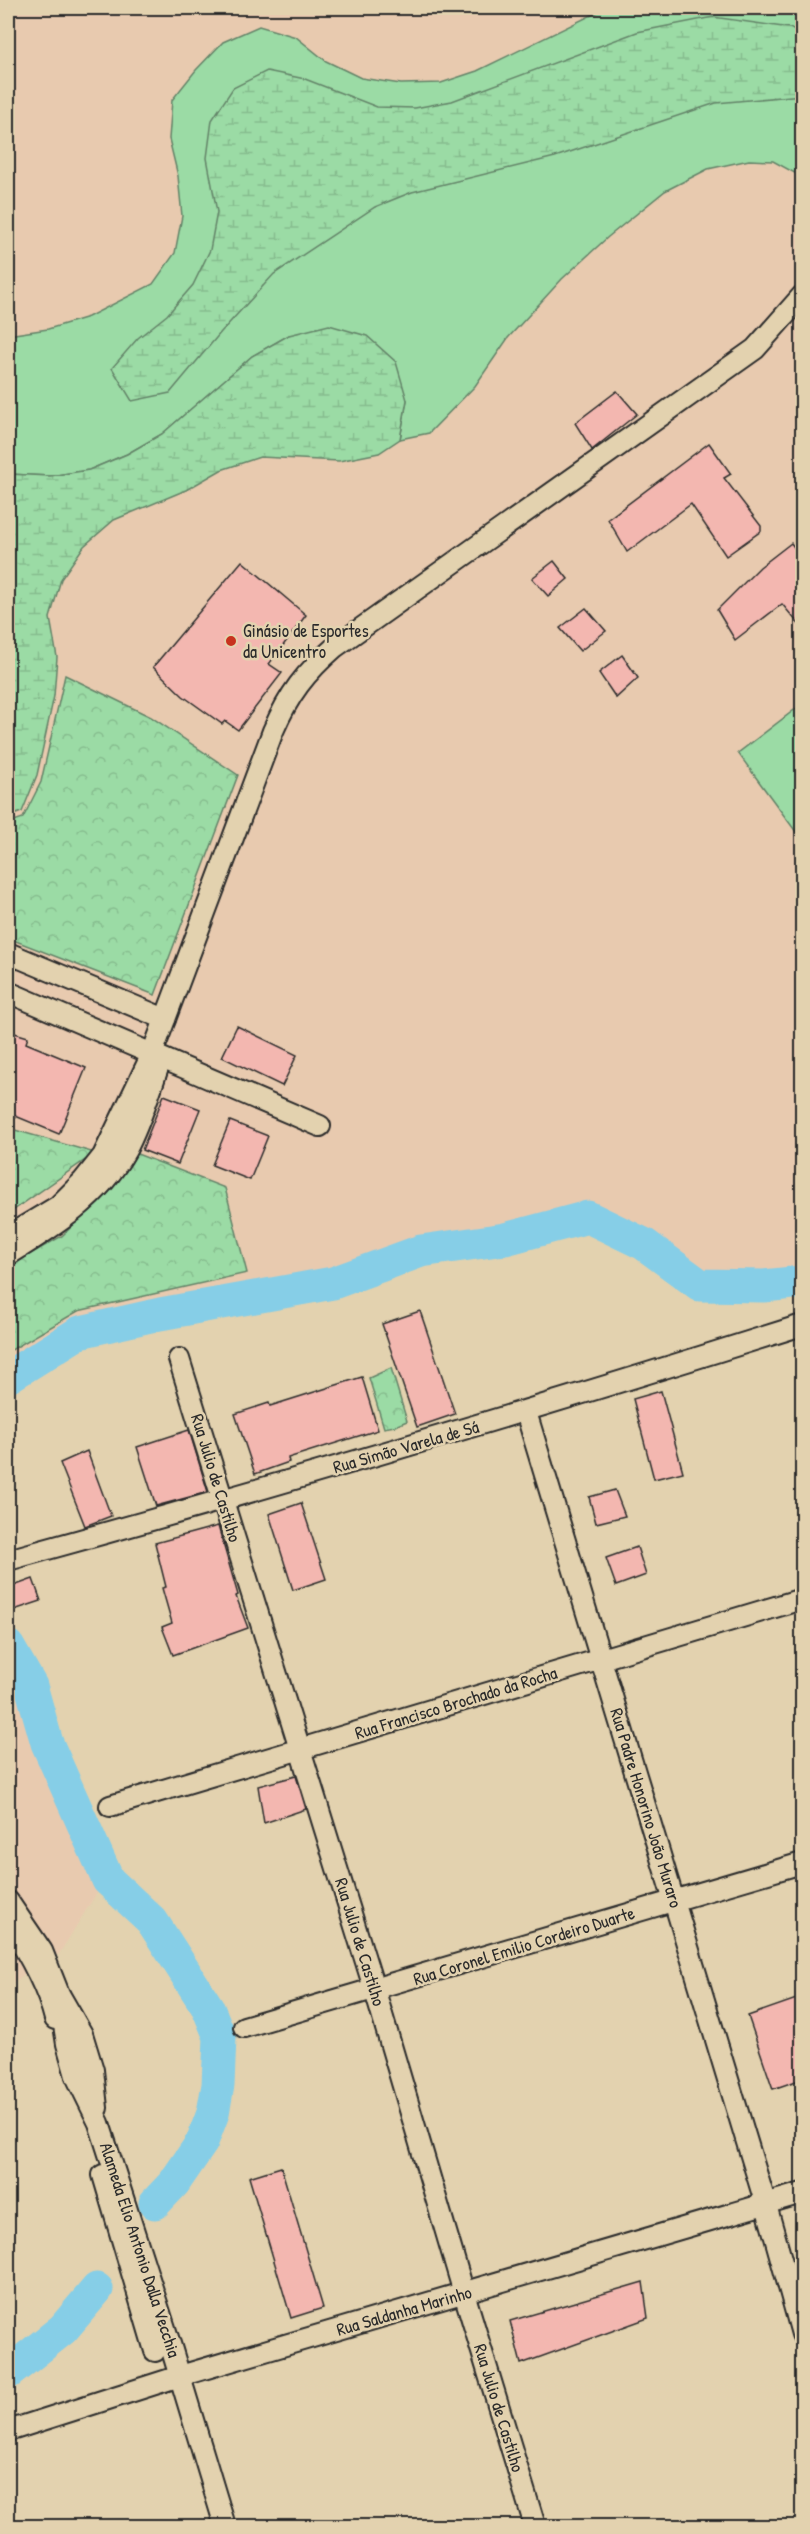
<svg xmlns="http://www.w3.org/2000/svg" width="810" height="2534" font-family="'Patrick Hand',sans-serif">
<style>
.built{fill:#e8caaf}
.green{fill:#9bdba5;stroke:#638368;stroke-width:1.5}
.wetland{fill:url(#wetland-marsh);stroke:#638368;stroke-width:1.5}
.park{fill:url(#park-crowns);stroke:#638368;stroke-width:1.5}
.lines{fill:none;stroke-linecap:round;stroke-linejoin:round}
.river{stroke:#86cee7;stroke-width:33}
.building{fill:#f3b7b0;stroke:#2b2b2b;stroke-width:1.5}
.minor-casing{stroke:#2b2b2b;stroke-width:24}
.minor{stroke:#e3d2af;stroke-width:20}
.poi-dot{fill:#c8321e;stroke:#e3d2af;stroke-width:2}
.labels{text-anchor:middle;stroke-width:5;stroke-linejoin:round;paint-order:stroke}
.poi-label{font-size:18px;fill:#2b2b2b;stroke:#e3d2af;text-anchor:start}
.street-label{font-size:18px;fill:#2b2b2b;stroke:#e3d2af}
</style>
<defs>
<pattern id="wetland-marsh" width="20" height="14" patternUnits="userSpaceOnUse" patternTransform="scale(1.5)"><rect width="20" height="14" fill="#9bdba5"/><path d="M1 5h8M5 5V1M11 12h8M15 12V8" fill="none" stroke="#86bc8e"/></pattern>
<pattern id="park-crowns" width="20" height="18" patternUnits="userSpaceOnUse" patternTransform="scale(1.5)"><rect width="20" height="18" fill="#9bdba5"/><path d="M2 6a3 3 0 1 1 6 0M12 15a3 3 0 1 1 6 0" fill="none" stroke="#86bc8e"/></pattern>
</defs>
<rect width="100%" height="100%" fill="#e3d2af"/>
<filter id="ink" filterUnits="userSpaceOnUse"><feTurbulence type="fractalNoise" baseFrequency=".0167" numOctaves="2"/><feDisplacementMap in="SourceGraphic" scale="12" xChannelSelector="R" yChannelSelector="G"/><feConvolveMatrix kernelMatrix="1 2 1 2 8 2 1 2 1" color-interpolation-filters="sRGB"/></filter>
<g filter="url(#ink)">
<g class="built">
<path d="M 8,8 L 802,8 L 802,1273 L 764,1277 L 704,1276 L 658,1242 L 590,1209 L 502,1229 L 419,1239 L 375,1259 L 256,1290 L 79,1330 L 8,1373 Z"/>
<path d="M 8,1658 L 24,1687 L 40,1747 L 101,1886 L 59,1954 L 8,1985 Z"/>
</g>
<g class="green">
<path d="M 606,8 L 788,8 L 802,11 L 802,177 L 773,161 L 749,160 L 708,169 L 665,191 L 608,237 L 562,279 L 508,338 L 475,386 L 429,433 L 400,439 L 407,400 L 289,335 L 252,356 L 162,434 L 127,454 L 89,470 L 50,476 L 8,474 L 8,335 L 48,329 L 88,317 L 153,284 L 175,253 L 182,216 L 178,176 L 169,139 L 172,100 L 196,70 L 223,42 L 259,26 L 296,37 L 326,61 L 361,78 L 401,84 L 441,83 L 477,71 Z"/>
<path d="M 802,704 L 802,840 L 738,753 Z"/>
</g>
<g class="wetland">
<path d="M 713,17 L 790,28 L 802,35 L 802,95 L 716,103 L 555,157 L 412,192 L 375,207 L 274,274 L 221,332 L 170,393 L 132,401 L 112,368 L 138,338 L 167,315 L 193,285 L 210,250 L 217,212 L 207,158 L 212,120 L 233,88 L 267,71 L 305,79 L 377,107 L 415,108 L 452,101 L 637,32 Z"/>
<path d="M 329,325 L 367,336 L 396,362 L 407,400 L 400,439 L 379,453 L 339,461 L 260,457 L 221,470 L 186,490 L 114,520 L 84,546 L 61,579 L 50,618 L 57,657 L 54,696 L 37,775 L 22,812 L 8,817 L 8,474 L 50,476 L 89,470 L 127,454 L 162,434 L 252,356 L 289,335 Z"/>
</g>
<g class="park">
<path d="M 65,675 L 151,717 L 238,775 L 155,995 L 8,938 L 8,823 L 23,818 L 41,782 Z"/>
<path d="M 8,1128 L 95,1153 L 8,1214 Z"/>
<path d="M 132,1152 L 225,1188 L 247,1273 L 78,1311 L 8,1352 L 8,1267 L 62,1236 L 110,1189 Z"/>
<path d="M 391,1368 L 407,1421 L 395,1426 L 384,1428 L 369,1378 Z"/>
</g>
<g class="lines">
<g class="river">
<path d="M 8,1377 L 80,1332 L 160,1314 L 333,1283 L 421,1251 L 505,1239 L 588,1217 L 644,1244 L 700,1285 L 764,1286 L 802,1282"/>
<path d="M 8,1646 L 31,1686 L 47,1743 L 108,1880 L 152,1921 L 208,2008 L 220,2037 L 218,2085 L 213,2113 L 202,2142 L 174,2183 L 155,2203"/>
<path d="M 8,2373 L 63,2329 L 97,2289"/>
</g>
</g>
<g class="building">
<path d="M 617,391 L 637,414 L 592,450 L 575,423 Z"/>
<path d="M 709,443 L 731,474 L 724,478 L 761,526 L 761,531 L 726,556 L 691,504 L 627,552 L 608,519 Z"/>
<path d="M 791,543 L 802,558 L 802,628 L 782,604 L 735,640 L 717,610 L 760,567 Z"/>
<path d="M 242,561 L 306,615 L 269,664 L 282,673 L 238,730 L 225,721 L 222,724 L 183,696 L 153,667 Z"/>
<path d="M 554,561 L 568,579 L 548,596 L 532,578 Z"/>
<path d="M 586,608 L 606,631 L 580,651 L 560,628 Z"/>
<path d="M 622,655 L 638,678 L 616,698 L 599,673 Z"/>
<path d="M 237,1026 L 297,1055 L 282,1086 L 222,1057 Z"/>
<path d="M 8,1031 L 28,1037 L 26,1043 L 86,1068 L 59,1134 L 8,1113 Z"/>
<path d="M 164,1095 L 200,1109 L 178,1164 L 142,1150 Z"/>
<path d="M 230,1121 L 268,1136 L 250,1180 L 212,1165 Z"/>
<path d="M 420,1311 L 455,1414 L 417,1427 L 382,1324 Z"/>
<path d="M 362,1377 L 378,1430 L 288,1458 L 289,1462 L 255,1474 L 235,1414 L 269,1403 L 270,1406 Z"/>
<path d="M 661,1391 L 683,1472 L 654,1479 L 633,1399 Z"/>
<path d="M 189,1430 L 208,1492 L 156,1506 L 137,1447 Z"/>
<path d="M 87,1451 L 111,1516 L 85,1526 L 60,1463 Z"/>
<path d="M 615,1490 L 625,1516 L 596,1523 L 589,1497 Z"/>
<path d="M 301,1503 L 326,1579 L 293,1590 L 269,1514 Z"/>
<path d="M 218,1526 L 238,1595 L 236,1596 L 248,1628 L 173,1655 L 162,1627 L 172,1623 L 162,1588 L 166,1587 L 155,1543 Z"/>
<path d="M 637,1547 L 646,1575 L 616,1586 L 606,1558 Z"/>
<path d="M 33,1579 L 41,1601 L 8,1612 L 8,1588 Z"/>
<path d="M 296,1776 L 306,1809 L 264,1823 L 258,1786 Z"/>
<path d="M 802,1997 L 802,2079 L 773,2089 L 748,2016 Z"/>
<path d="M 281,2167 L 323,2308 L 291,2318 L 249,2177 Z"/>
<path d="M 643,2282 L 648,2318 L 521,2364 L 510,2321 Z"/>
</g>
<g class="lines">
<g class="minor-casing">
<g id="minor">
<path d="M 8,953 L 165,1019"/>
<path d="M 8,992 L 320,1126"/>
<path d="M 8,1236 L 58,1206 L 83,1181 L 103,1156 L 152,1054 L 273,731 C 289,694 305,673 335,647 L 755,349 L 802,296"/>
<path d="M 8,1255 C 53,1227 99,1199 126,1150 C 140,1124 149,1093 159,1065"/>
<path d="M 179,1359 L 375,1991 L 464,2293 L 535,2526"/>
<path d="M 526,1412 L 766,2205 L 802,2334"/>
<path d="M 8,1560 C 274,1487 539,1408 802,1325"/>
<path d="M 110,1806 L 802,1599"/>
<path d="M 8,1901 L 42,1951 L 59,1994 L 82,2034 L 93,2070 L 97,2108"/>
<path d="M 8,1922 C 27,1951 47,1986 55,2019"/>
<path d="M 59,1994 L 67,2044 L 76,2076 L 99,2123 L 171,2347 L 225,2526"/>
<path d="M 244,2027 L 802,1863"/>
<path d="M 103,2175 L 155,2351"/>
<path d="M 8,2431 L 180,2376 L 802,2193"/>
</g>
</g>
<use href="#minor" class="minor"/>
</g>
</g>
<circle class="poi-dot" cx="231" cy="641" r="6"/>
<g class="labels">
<g class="poi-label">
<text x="243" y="637">Ginásio de Esportes<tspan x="243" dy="21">da Unicentro</tspan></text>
</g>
<g class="street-label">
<text transform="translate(406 1447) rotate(-16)" y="6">Rua Simão Varela de Sá</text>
<text transform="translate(216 1478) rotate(73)" y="6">Rua Julio de Castilho</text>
<text transform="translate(456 1703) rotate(-17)" y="6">Rua Francisco Brochado da Rocha</text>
<text transform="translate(646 1808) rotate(73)" y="6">Rua Padre Honorino João Muraro</text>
<text transform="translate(360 1942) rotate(73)" y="6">Rua Julio de Castilho</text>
<text transform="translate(524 1946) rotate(-17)" y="6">Rua Coronel Emilio Cordeiro Duarte</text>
<text transform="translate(140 2250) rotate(72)" y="6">Alameda Elio Antonio Dalla Vecchia</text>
<text transform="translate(404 2311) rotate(-16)" y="6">Rua Saldanha Marinho</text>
<text transform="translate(499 2408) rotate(73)" y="6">Rua Julio de Castilho</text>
</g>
</g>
<rect width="810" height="2534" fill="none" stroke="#e3d2af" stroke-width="30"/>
<rect x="15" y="15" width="780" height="2504" fill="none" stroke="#2b2b2b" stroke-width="2" filter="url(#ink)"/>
</svg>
